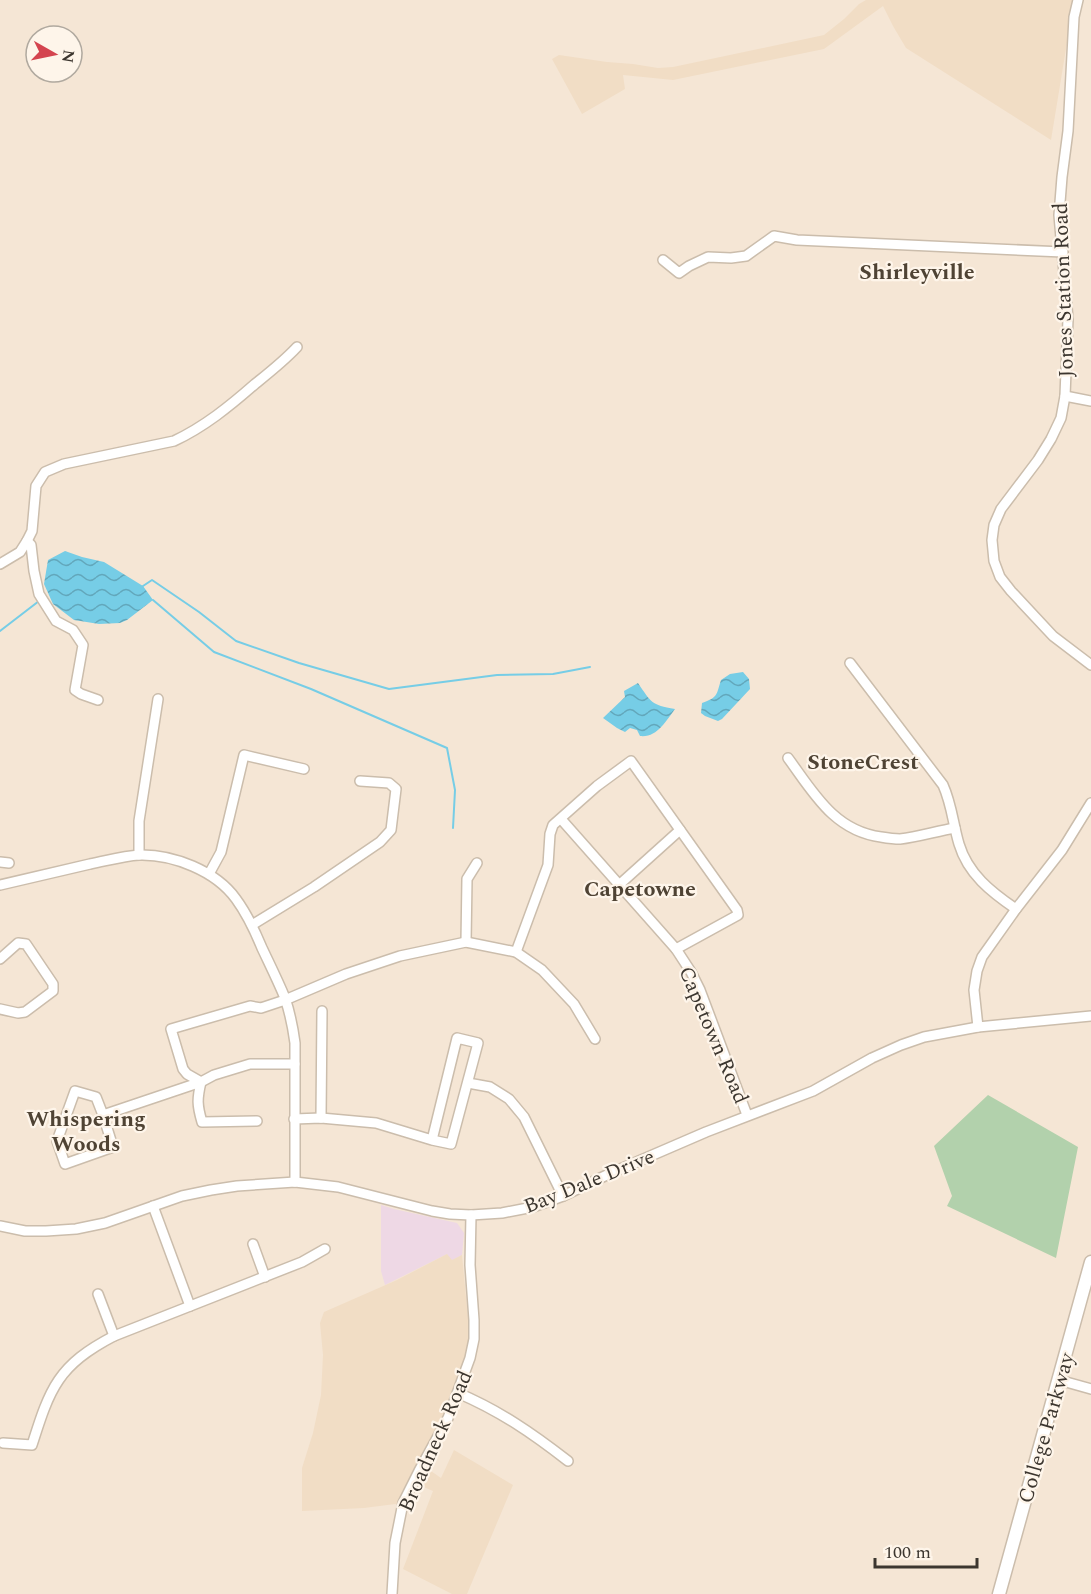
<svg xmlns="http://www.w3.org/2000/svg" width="1091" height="1594" font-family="Spectral,serif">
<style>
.commercial{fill:#eed8e5}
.built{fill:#f1ddc5}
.grass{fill:#b2d1ac}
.water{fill:url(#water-waves)}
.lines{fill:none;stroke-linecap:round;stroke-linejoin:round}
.stream{stroke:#76cde6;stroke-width:2}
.minor-casing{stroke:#cbbdac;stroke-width:12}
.major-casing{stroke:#cbbdac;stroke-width:15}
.minor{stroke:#fff;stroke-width:9}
.major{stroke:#fff;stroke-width:12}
.labels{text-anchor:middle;stroke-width:4.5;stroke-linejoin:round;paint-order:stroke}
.street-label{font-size:21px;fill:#3c362f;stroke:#fef5ea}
.neighbourhood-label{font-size:22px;font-weight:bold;fill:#4f4334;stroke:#fef5ea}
</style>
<defs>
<pattern id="water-waves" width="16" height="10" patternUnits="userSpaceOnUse" patternTransform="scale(1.5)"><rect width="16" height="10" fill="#76cde6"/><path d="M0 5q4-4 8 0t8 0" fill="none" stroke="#62a7bb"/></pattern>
</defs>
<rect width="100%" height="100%" fill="#f5e6d5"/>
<path class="commercial" d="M 381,1205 L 394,1209 L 457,1223 L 464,1233 L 462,1255 L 451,1261 L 447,1254 L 385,1285 L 381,1271 Z"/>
<g class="built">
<path d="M 866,0 L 1074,0 L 1051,140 L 906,48 L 893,26 L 883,6 L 824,49 L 673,80 L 623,75 L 625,89 L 582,114 L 552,59 L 559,55 L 607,62 L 633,64 L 658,68 L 673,67 L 824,35 L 844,19 L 859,4 Z"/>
<path d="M 447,1254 L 452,1260 L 462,1255 L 468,1318 L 474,1339 L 458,1393 L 403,1503 L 364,1508 L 302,1511 L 302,1468 L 313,1433 L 321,1395 L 323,1355 L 320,1323 L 324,1312 L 397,1280 Z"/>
<path d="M 454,1450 L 513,1485 L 467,1594 L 452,1594 L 403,1569 L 433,1491 L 421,1486 L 428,1469 L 441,1478 Z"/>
</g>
<path class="grass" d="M 988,1095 L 1078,1147 L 1056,1258 L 947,1206 L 952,1196 L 934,1146 Z"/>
<g class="water">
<path d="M 65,551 L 82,557 L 104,562 L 143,586 L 153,600 L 127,620 L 120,623 L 99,624 L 74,620 L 53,604 L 44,584 L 48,560 Z"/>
<path d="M 743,672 L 749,679 L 750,689 L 722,719 L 718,721 L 705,716 L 701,713 L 702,703 C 718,697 716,696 721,680 L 730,674 Z"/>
<path d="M 638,683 C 651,702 651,705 675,709 C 666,721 657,738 640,736 L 637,730 L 630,728 L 625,732 L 617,728 L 603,718 L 625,697 L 624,691 Z"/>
</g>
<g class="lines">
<g class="stream">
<path d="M 143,586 L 152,580 L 199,612 L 236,641 L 299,663 L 389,689 L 497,675 L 553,674 L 590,667"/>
<path d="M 153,600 L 214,652 L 311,689 L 447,748 L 455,790 L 453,828"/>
<path d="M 0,631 L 39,601"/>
</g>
<g class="minor-casing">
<g id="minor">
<path d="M 1078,0 L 1074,17 L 1068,131 L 1062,177 L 1059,215 L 1068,319 L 1065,396 L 1061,418 L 1051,439 L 1038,460 L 1001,509 L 994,525 L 992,540 L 994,561 L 1000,577 L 1011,591 L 1053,636 L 1091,665"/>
<path d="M 663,260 L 679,273 L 689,266 L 708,257 L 731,258 L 746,256 L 774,236 L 797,240 L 1063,252"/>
<path d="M 1065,396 L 1091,401"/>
<path d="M 27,541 L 31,545 L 34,571 L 39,594 L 56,621 L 73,630 L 83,645 L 75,690 L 81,694 L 98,700"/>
<path d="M 0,564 L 20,552 L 27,541 L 32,531 L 36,486 L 45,472 L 64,464 L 174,441 C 204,427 230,406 255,384 C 270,372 284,361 297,347"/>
<path d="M 850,663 L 943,785 C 952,805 953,824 959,844 C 968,874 991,892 1016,909"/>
<path d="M 788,758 C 813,792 834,831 881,837 C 887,838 894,839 900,839 C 918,837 937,831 955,828"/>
<path d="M 561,819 L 676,949 L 691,972 L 700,990 L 747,1115"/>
<path d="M 139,855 L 139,821 L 158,699"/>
<path d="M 0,862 L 9,863"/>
<path d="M 209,874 L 221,852 L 244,755 L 304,769"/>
<path d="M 620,884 L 680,830"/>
<path d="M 0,885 C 30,878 60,871 90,864 C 106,861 123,856 139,855 C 173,854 216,871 236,899 C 247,914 255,931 262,948 C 270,965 278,981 285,998 C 290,1013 293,1028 295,1043 L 295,1182"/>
<path d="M 252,925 L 314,887 L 380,842 L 391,830 L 396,789 L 389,783 L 360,781"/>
<path d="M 466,942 L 467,879 L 477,863"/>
<path d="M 516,952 L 548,865 L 550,834 L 553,825 L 597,786 L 631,761 L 737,910 L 738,915 L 676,949"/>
<path d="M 0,959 L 18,943 L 26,944 L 53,984 L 53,991 L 25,1012 L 18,1013 L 0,1009"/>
<path d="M 978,1027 L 974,990 L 977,971 L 982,957 L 1016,909 L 1062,850 L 1091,803"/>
<path d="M 201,1082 L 187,1074 L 183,1069 L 171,1029 L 250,1006 L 261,1008 L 285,1000 L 346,974 L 400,956 L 466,942 L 516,952 L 542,970 L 574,1004 L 595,1039"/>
<path d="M 201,1082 C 197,1099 197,1105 202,1122 L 257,1121"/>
<path d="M 468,1083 L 490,1087 L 509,1099 L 524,1117 L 563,1196"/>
<path d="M 103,1115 L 113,1147 L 65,1164 L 57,1141 L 75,1091 L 96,1097 L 103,1115 L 201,1082 L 214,1075 L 250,1064 L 295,1064"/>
<path d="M 321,1118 L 322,1011"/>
<path d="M 294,1119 L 321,1118 L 376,1123 L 432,1140 L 451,1144 L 478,1043 L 457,1038 L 432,1140"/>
<path d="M 153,1206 L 190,1306"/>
<path d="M 0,1226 L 25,1231 L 46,1231 L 76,1229 L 105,1223 L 182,1196 L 211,1190 L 237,1186 L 295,1182 L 338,1187 L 432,1211 L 450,1214 L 471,1215 L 502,1213 L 533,1207 L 563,1196 L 611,1173 L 706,1132 L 813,1091 L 872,1058 L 901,1045 L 924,1037 L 978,1027 L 1091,1016"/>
<path d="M 253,1244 L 265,1277"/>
<path d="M 98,1294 L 114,1336"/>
<path d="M 1059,1380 L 1091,1389"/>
<path d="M 458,1393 C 500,1411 532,1433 568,1461"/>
<path d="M 3,1443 L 32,1445 C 50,1388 58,1365 114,1336 L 302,1262 L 325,1249"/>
<path d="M 392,1594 L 395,1543 L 403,1503 L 419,1471 L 448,1418 L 470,1358 L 474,1339 L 474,1320 L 470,1265 L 471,1215"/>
</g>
</g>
<g class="major-casing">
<path id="major" d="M 999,1594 L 1091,1262"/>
</g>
<use href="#minor" class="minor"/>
<use href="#major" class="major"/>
</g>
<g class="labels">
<g class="street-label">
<text transform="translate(1063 290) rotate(-92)" y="7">Jones Station Road</text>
<text transform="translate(714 1035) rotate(67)" y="7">Capetown Road</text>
<text transform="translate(589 1181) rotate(-22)" y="7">Bay Dale Drive</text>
<text transform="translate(1046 1428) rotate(-74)" y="7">College Parkway</text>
<text transform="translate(435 1441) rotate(-66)" y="7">Broadneck Road</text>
</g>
<g class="neighbourhood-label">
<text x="917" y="279">Shirleyville</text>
<text x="863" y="769">StoneCrest</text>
<text x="640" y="896">Capetowne</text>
<text x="86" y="1126">Whispering<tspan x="86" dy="25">Woods</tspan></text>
</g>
</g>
<g transform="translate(54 54) rotate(99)"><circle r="28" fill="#fef5ea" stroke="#b0a99f" stroke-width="1.5"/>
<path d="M0-4.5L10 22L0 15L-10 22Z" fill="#d4444f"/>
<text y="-9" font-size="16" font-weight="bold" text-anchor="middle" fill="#3c362f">N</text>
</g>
<path d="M875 1558v9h102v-9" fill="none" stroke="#3c362f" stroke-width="3"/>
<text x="884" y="1558" font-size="18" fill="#3c362f" stroke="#fef5ea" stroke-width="4.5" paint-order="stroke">100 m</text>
</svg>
